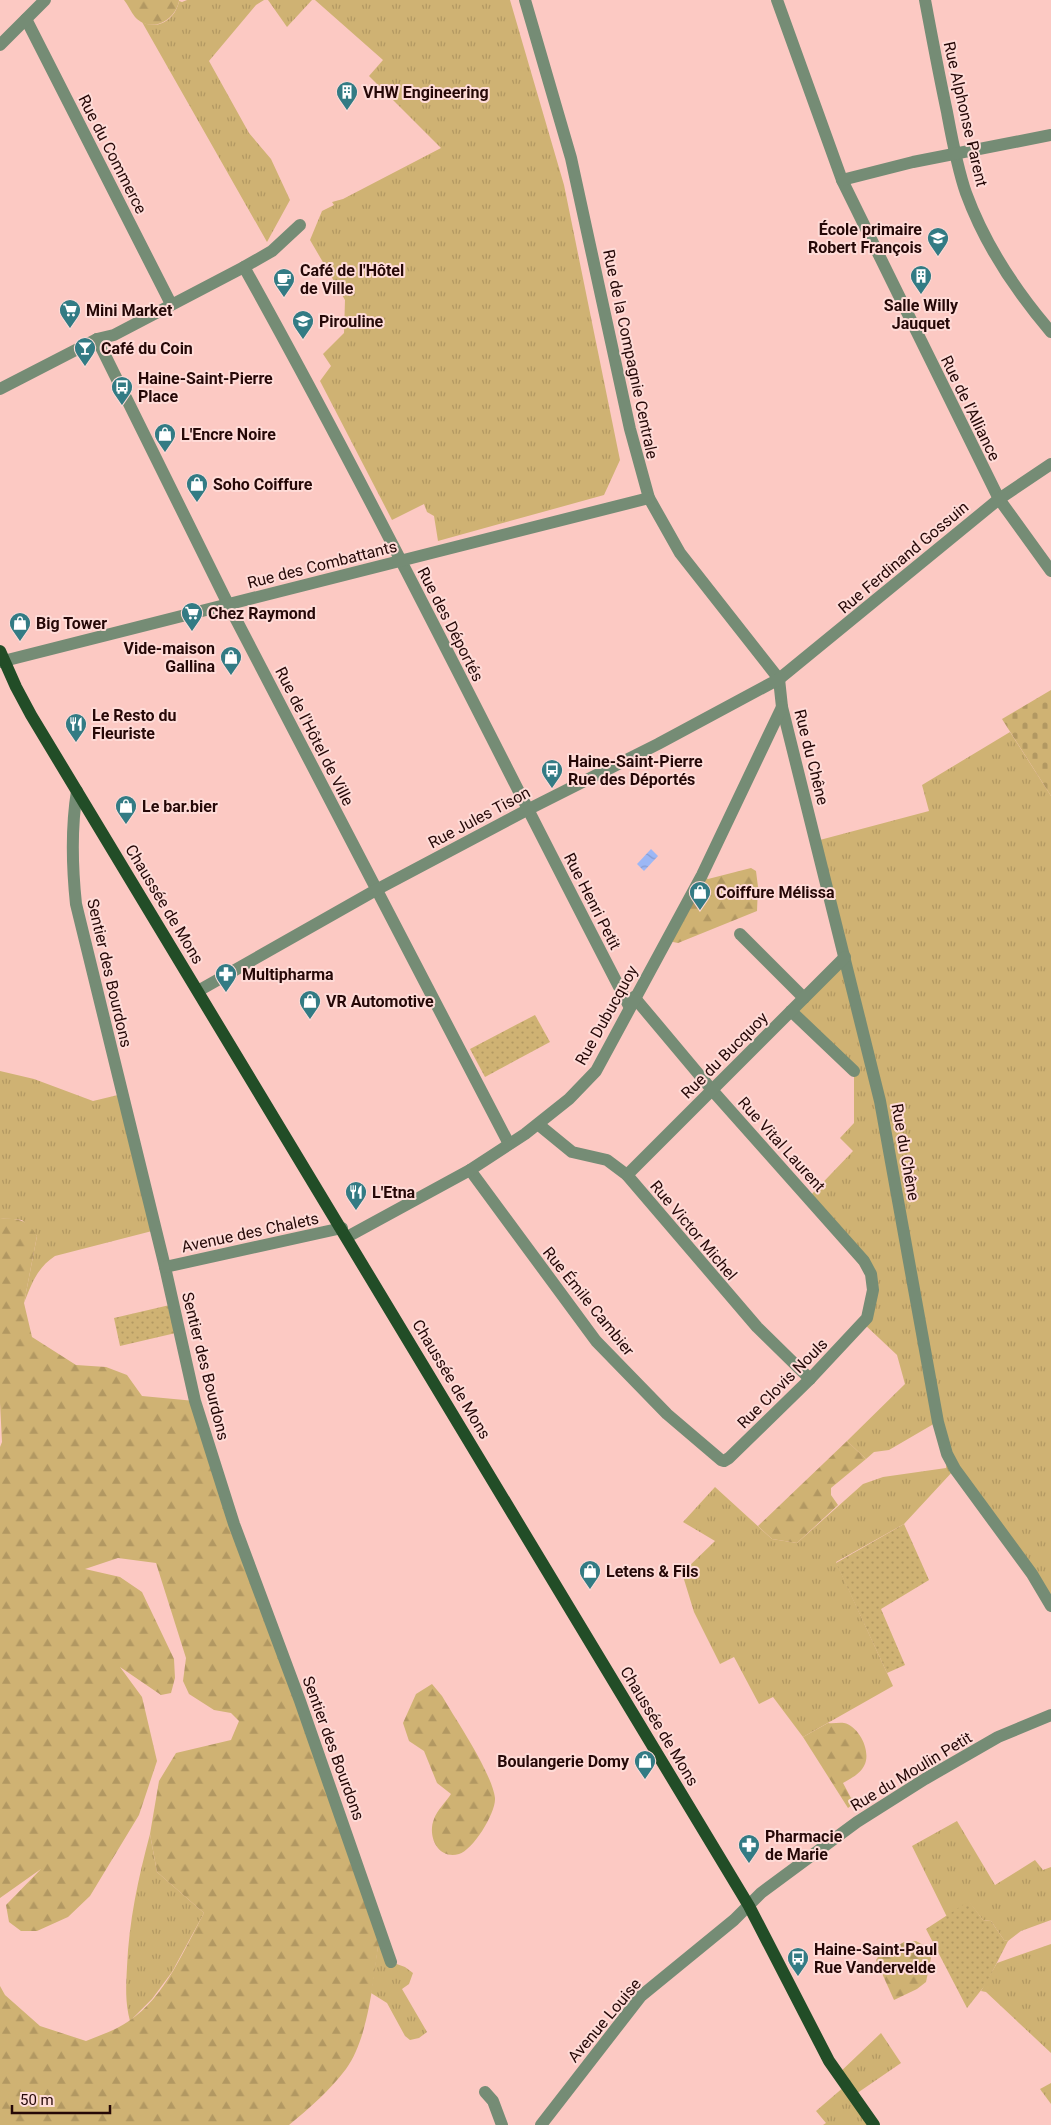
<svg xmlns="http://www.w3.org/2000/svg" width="1051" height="2125" font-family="Roboto,sans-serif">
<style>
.grass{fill:url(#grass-tufts)}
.forest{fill:url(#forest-firs)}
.cemetery{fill:url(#cemetery-stones)}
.garden{fill:url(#garden-dots)}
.water{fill:url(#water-waves)}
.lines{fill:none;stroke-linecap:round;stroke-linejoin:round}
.minor{stroke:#758c75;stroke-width:12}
.major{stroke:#224d27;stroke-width:12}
.labels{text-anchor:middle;stroke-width:4;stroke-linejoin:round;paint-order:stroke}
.poi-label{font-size:16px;font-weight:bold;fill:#250807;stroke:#fedbd7;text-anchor:start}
.street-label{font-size:16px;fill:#250807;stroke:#fedbd7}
</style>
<defs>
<pattern id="grass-tufts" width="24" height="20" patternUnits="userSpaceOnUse" patternTransform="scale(1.25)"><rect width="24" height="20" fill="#cfb273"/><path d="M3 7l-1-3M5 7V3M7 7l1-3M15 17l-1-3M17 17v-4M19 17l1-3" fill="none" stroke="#b29862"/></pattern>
<pattern id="forest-firs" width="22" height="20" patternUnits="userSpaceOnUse" patternTransform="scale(1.25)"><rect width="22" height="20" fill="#cfb273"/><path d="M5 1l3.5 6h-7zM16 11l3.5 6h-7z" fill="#b29862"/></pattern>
<pattern id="cemetery-stones" width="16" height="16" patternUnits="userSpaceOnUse" patternTransform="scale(1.25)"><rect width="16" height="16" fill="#cfb273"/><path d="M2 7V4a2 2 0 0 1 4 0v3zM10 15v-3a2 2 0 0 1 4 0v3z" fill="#b29862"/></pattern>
<pattern id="garden-dots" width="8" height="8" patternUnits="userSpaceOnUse" patternTransform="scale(1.25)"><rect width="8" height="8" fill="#cfb273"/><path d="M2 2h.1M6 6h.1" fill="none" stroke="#b29862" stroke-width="1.8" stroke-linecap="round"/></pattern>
<pattern id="water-waves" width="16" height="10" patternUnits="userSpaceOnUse" patternTransform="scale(1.25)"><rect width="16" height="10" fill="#9cb7f5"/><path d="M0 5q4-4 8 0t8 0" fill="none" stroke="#869cd1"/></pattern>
</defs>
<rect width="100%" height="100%" fill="#fcc9c3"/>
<g class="grass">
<path d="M 187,0 L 264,0 L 256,5 L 209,61 L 249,133 L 271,159 L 290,200 L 267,242 L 142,22 C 159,31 176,18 179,1 L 182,2 Z"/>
<path d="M 268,0 L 312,0 L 287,27 Z"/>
<path d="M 315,0 L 510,0 L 564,185 L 620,460 L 604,495 L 438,541 L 434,516 L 427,512 L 424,504 L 392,520 L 320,381 L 331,366 L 323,354 L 344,333 L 345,300 L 310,240 L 322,211 L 334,205 L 332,202 L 343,199 L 441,148 L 369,76 L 383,60 Z"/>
<path d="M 1010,732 L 1051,796 L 1051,1606 L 954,1470 L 904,1524 L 836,1562 L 893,1686 L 803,1737 L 773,1697 L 759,1704 L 734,1657 L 720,1664 L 694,1612 L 682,1573 L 715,1541 L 683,1522 L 715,1487 L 772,1539 L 797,1543 L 863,1484 L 883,1477 L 946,1468 L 947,1454 L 937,1422 L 889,1450 L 874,1452 L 866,1459 L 847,1441 L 905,1384 L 897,1355 L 863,1323 L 872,1281 L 808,1198 L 853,1151 L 840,1138 L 854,1123 L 854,1071 L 791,1011 L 845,957 L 816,841 L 929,811 L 922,785 Z"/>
<path d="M 0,1071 L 34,1079 L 93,1101 L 122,1094 L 156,1230 L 55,1256 C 37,1268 32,1283 24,1303 L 37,1236 L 22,1220 L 0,1218 Z"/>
<path d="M 957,1821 L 995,1885 L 1035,1860 L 1043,1870 L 1051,1867 L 1051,1920 L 1021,1931 L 1008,1941 L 1004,1940 L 991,1921 L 983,1920 L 969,1902 L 947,1917 L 912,1846 Z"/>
<path d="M 150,1834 L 157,1872 L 204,1913 L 172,1972 L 152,1999 L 130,2021 C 125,2002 126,1986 127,1967 C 129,1921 138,1879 150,1834 Z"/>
<path d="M 380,1932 L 391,1962 L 405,1967 L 413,1973 L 409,1984 L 402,1989 L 427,2032 L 419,2038 L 410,2040 L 405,2036 L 387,2003 L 371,1993 Z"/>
<path d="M 1051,1944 L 1051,2053 L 986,1992 L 981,1991 L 997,1963 Z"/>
<path d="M 881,2033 L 901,2063 L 853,2096 L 874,2125 L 823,2125 L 826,2123 L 816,2111 L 845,2086 L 837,2075 Z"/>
<path d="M 1051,2083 L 1051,2104 L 1040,2089 Z"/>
</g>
<g class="forest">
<path d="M 124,0 L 179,0 L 179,1 C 175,21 151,34 135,17 C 131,12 128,5 124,0 Z"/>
<path d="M 751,868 L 756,871 L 758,887 L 757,911 L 678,943 L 673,942 L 669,938 L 702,875 L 708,879 Z"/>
<path d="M 0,1218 C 19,1219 27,1219 37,1236 L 24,1303 L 32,1337 L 76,1365 L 106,1367 L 127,1375 L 142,1396 L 195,1401 L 380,1932 C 374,1972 370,2036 346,2069 C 330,2090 310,2108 289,2125 L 0,2125 L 0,1986 L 5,1995 L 40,2026 L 86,2041 C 101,2035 116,2030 129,2021 C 165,1997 184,1950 204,1913 L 157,1872 L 150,1834 L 159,1781 L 176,1753 L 231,1740 L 239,1721 L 231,1713 L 214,1710 L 189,1694 L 183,1681 L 186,1658 L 156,1563 L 118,1558 L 85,1569 L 120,1577 L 142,1592 L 174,1659 L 175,1678 L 171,1693 L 161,1695 L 120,1667 L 142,1697 L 157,1761 L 139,1815 L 90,1896 L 68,1917 L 37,1931 L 21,1931 L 9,1922 L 6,1905 L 41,1869 L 0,1898 L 0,1447 L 2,1442 L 0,1403 Z"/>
<path d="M 847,1441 L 866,1459 L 831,1488 L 831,1495 L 838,1505 L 797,1543 L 772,1539 L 758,1526 Z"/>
<path d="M 432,1684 L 442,1696 C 456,1720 492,1773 495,1798 C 496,1813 473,1850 459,1854 C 438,1860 427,1836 434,1819 C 437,1810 446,1802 451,1794 L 437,1783 L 424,1751 L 409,1741 L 403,1723 L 416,1694 Z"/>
<path d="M 828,1723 C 833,1724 839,1722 844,1723 C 859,1726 872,1752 864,1766 C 859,1775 851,1778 843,1783 L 851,1798 L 854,1797 L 857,1801 L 848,1808 L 803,1737 Z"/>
<path d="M 916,1941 L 925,1946 L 931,1958 L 926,1982 L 917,1989 L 894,2000 L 876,1960 L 878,1957 L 904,1942 Z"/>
</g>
<path class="cemetery" d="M 1051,690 L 1051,796 L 1002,719 Z"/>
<g class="garden">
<path d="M 535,1015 L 550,1042 L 485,1077 L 470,1049 Z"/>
<path d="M 174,1304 L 180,1332 L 120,1346 L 114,1318 Z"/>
<path d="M 904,1524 L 929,1580 L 881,1609 L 905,1665 L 887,1673 L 836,1563 Z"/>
<path d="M 969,1901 L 983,1920 L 991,1921 L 1004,1940 L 1008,1941 L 986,1984 L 967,2008 L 926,1929 Z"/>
</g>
<path class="water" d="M 651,849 L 658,856 L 644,871 L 637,864 Z"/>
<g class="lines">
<g class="minor">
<path d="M 525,0 L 571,158 L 630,429 L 649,498 L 680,553 L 779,679"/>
<path d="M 777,0 L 842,180 L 999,499 L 1051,571"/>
<path d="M 925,0 C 932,37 939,75 947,112 C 952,139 957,167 966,193 C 985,245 1015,290 1051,332"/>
<path d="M 26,19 L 171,304"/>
<path d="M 0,45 L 45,0"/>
<path d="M 842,180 L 913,162 L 1051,135"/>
<path d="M 244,267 L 272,251 L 300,225"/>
<path d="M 97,339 L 228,604 L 509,1144"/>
<path d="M 0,389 L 97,339 L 114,335 L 244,267 C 379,509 501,760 629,1006"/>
<path d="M 0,662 L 649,498"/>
<path d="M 779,679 L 782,707 L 880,1101 L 938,1422 L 947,1454 L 955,1469 L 1032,1574 L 1051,1606"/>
<path d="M 77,791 C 71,828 72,866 76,904 L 165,1267 L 195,1401 L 234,1524 L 300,1701 L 391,1962"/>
<path d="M 740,934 L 804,998"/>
<path d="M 198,991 L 376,890 L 527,810 L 658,744 L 779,679 L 999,499 L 1051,464"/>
<path d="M 791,1011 L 854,1071"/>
<path d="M 539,1125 L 572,1152 L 607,1160 L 627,1175 L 757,1327 L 810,1379"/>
<path d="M 470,1170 L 596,1341 L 667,1414 L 721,1460 L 724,1461 L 729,1458 L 810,1379 L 867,1318 L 873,1290 L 871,1274 L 864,1261 L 712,1090 L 634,997"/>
<path d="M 627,1175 L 845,957"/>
<path d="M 347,1237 L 470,1170 L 525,1134 L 569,1099 L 596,1071 L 702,875 L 782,707"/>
<path d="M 165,1267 L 342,1228"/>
<path d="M 485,2092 L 493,2101 L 502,2125"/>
<path d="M 541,2125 L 641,1996 L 734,1920 L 761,1893 L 857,1822 L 925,1779 L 998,1737 L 1051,1715"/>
</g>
<path class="major" d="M 0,651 L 16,687 L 31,715 L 749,1906 L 829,2061 L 874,2125"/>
</g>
<defs>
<g id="building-pin" transform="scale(1.125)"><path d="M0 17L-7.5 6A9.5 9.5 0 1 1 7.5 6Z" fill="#337b84" stroke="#fedbd7"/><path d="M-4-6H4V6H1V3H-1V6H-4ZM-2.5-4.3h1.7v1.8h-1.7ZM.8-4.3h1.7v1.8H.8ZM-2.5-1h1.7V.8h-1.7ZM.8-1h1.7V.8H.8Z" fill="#fff"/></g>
<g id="school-pin" transform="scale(1.125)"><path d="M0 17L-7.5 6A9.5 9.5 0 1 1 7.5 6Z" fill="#337b84" stroke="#fedbd7"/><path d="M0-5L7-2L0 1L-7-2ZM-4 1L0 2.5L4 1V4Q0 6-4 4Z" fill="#fff"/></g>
<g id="cafe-pin" transform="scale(1.125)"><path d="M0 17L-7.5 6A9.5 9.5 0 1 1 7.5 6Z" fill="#337b84" stroke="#fedbd7"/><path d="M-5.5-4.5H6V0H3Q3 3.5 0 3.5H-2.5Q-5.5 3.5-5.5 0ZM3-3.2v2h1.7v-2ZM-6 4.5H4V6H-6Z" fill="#fff"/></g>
<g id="supermarket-pin" transform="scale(1.125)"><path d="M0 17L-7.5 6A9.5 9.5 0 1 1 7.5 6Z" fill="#337b84" stroke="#fedbd7"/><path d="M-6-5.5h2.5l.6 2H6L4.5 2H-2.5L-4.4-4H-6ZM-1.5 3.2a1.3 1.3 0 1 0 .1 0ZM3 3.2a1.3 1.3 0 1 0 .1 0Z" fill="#fff"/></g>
<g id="bar-pin" transform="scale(1.125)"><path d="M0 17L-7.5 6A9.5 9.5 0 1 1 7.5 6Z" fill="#337b84" stroke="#fedbd7"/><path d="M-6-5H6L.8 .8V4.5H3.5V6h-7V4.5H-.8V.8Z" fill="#fff"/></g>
<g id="bus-pin" transform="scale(1.125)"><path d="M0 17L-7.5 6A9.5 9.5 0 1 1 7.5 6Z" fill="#337b84" stroke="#fedbd7"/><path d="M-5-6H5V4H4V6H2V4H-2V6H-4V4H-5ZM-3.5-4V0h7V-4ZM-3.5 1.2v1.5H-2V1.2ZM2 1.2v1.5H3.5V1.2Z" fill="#fff"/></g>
<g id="shop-pin" transform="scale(1.125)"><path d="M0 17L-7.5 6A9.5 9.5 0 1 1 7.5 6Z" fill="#337b84" stroke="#fedbd7"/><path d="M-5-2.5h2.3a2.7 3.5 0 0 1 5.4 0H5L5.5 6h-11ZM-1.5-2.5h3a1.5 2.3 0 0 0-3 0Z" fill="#fff"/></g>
<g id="restaurant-pin" transform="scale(1.125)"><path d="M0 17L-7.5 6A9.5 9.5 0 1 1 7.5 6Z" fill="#337b84" stroke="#fedbd7"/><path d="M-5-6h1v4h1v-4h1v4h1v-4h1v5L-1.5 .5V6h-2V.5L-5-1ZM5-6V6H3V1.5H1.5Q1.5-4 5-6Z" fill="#fff"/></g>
<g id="pharmacy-pin" transform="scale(1.125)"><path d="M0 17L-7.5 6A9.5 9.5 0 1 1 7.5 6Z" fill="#337b84" stroke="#fedbd7"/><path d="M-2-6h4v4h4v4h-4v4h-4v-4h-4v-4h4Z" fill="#fff"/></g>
</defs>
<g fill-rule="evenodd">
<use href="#building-pin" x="347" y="92"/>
<use href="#school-pin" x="938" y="238"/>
<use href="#building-pin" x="921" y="276"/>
<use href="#cafe-pin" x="284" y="279"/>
<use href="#supermarket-pin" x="70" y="310"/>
<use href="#school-pin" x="303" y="321"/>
<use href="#bar-pin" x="85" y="348"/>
<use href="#bus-pin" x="122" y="387"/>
<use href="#shop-pin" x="165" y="434"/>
<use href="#shop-pin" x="197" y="484"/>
<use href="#supermarket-pin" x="192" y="613"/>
<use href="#shop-pin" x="20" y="623"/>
<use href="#shop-pin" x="231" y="657"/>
<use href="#restaurant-pin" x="76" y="724"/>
<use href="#bus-pin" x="552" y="770"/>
<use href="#shop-pin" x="126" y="806"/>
<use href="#shop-pin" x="700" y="892"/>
<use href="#pharmacy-pin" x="226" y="974"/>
<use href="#shop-pin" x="310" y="1001"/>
<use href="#restaurant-pin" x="356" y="1192"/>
<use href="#shop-pin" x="590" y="1571"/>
<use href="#shop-pin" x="645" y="1761"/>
<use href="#pharmacy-pin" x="749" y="1845"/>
<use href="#bus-pin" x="798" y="1958"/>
</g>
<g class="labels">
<g class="poi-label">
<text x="363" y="98">VHW Engineering</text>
<text x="922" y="235" text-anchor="end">École primaire<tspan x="922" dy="18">Robert François</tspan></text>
<text x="300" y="276">Café de l'Hôtel<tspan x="300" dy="18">de Ville</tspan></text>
<text x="921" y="311" text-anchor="middle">Salle Willy<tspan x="921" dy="18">Jauquet</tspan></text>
<text x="86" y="316">Mini Market</text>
<text x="319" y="327">Pirouline</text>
<text x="101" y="354">Café du Coin</text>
<text x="138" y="384">Haine-Saint-Pierre<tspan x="138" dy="18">Place</tspan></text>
<text x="181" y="440">L'Encre Noire</text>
<text x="213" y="490">Soho Coiffure</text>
<text x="208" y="619">Chez Raymond</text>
<text x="36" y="629">Big Tower</text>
<text x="215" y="654" text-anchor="end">Vide-maison<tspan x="215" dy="18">Gallina</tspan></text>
<text x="92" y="721">Le Resto du<tspan x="92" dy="18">Fleuriste</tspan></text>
<text x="568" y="767">Haine-Saint-Pierre<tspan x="568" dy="18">Rue des Déportés</tspan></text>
<text x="142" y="812">Le bar.bier</text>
<text x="716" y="898">Coiffure Mélissa</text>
<text x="242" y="980">Multipharma</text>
<text x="326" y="1007">VR Automotive</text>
<text x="372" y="1198">L'Etna</text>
<text x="606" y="1577">Letens &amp; Fils</text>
<text x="629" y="1767" text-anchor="end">Boulangerie Domy</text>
<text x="765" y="1842">Pharmacie<tspan x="765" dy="18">de Marie</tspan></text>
<text x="814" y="1955">Haine-Saint-Paul<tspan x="814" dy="18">Rue Vandervelde</tspan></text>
</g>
<g class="street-label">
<text transform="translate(966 114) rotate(77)" y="6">Rue Alphonse Parent</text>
<text transform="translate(113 154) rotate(63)" y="6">Rue du Commerce</text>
<text transform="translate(631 354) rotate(78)" y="6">Rue de la Compagnie Centrale</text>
<text transform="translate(971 408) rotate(64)" y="6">Rue de l'Alliance</text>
<text transform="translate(903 557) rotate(-40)" y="6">Rue Ferdinand Gossuin</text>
<text transform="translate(322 564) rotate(-14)" y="6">Rue des Combattants</text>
<text transform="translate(451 624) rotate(63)" y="6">Rue des Déportés</text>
<text transform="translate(315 736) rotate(63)" y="6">Rue de l'Hôtel de Ville</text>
<text transform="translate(812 757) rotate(76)" y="6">Rue du Chêne</text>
<text transform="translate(479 817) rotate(-28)" y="6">Rue Jules Tison</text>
<text transform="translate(593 901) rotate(63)" y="6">Rue Henri Petit</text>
<text transform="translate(165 904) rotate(59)" y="6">Chaussée de Mons</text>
<text transform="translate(110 973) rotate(77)" y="6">Sentier des Bourdons</text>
<text transform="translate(606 1015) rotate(-61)" y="6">Rue Dubucquoy</text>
<text transform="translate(724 1055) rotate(-45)" y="6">Rue du Bucquoy</text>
<text transform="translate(782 1144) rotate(48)" y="6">Rue Vital Laurent</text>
<text transform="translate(906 1152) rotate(80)" y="6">Rue du Chêne</text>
<text transform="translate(694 1230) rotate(50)" y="6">Rue Victor Michel</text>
<text transform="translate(250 1232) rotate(-12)" y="6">Avenue des Chalets</text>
<text transform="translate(589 1301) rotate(51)" y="6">Rue Émile Cambier</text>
<text transform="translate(206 1366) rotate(76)" y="6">Sentier des Bourdons</text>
<text transform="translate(452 1379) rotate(59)" y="6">Chaussée de Mons</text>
<text transform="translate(782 1383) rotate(-45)" y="6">Rue Clovis Nouls</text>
<text transform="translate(660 1726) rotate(59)" y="6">Chaussée de Mons</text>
<text transform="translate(334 1748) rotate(70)" y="6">Sentier des Bourdons</text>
<text transform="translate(911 1771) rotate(-31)" y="6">Rue du Moulin Petit</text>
<text transform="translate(604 2020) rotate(-50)" y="6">Avenue Louise</text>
</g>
</g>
<path d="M12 2105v8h98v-8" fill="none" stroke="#250807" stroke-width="2.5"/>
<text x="20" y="2105" font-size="15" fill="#250807" stroke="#fedbd7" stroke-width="4" paint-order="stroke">50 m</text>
</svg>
